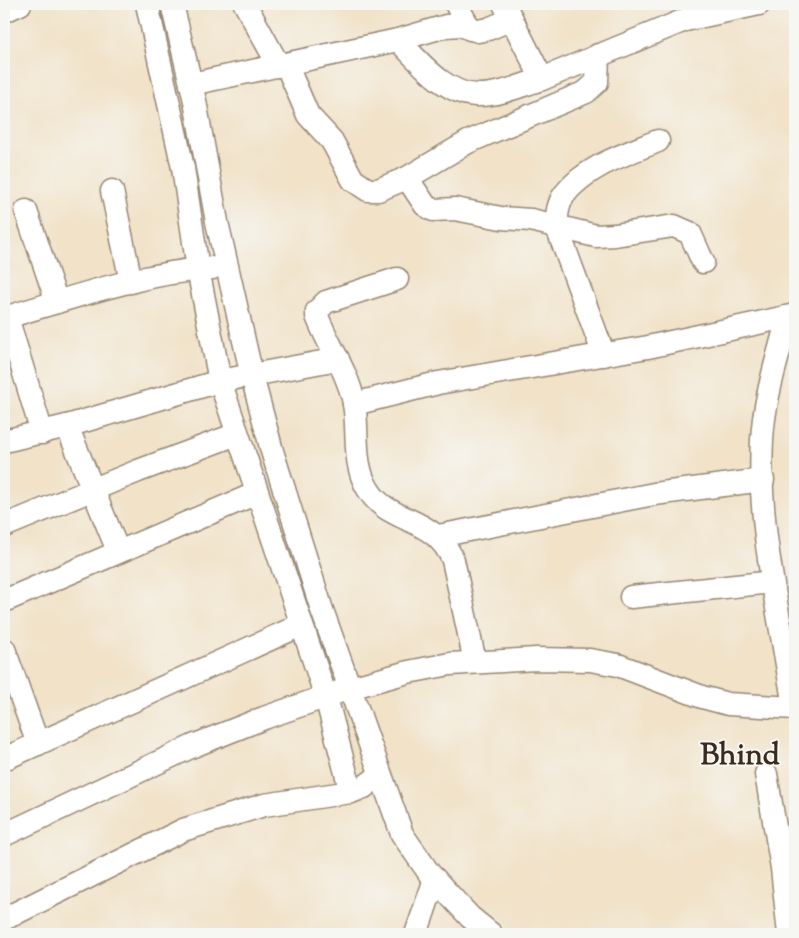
<svg xmlns="http://www.w3.org/2000/svg" width="799" height="938" font-family="'Sorts Mill Goudy',serif">
<style>
.lines{fill:none;stroke-linecap:round;stroke-linejoin:round}
.minor-casing{stroke:#968673;stroke-width:25}
.minor{stroke:#fff;stroke-width:22}
.labels{text-anchor:middle;stroke-width:4;stroke-linejoin:round;paint-order:stroke}
.town-label{font-size:30px;font-weight:bold;fill:#3b2a1e;stroke:#f6f6f2}
</style>
<rect width="100%" height="100%" fill="#f6f6f2"/>
<filter id="ink" filterUnits="userSpaceOnUse"><feTurbulence type="fractalNoise" baseFrequency=".02" numOctaves="2"/><feDisplacementMap in="SourceGraphic" scale="10" xChannelSelector="R" yChannelSelector="G"/><feConvolveMatrix kernelMatrix="1 2 1 2 8 2 1 2 1" color-interpolation-filters="sRGB"/></filter>
<filter id="wash" filterUnits="userSpaceOnUse"><feTurbulence type="fractalNoise" baseFrequency=".0096" numOctaves="4" result="noise"/><feDisplacementMap in="SourceGraphic" scale="20" xChannelSelector="R" yChannelSelector="G"/><feGaussianBlur stdDeviation="1.12" result="paint"/><feColorMatrix in="noise" values="0 0 0 0 0 0 0 0 0 0 0 0 0 0 0 0 0 1.4 0 .05"/><feComposite in="paint" operator="in"/></filter>
<g filter="url(#wash)">
<rect width="100%" height="100%" fill="#f1e2c8"/>
</g>
<g filter="url(#ink)">
<g class="lines">
<g class="minor-casing">
<g id="minor">
<path d="M 147,4 L 183,168 L 198,269 L 220,381 L 326,697 L 351,792"/>
<path d="M 172,4 L 195,101 L 217,222 L 252,376 L 272,451 L 322,610 L 402,834 L 429,873 L 470,917 L 491,934"/>
<path d="M 245,4 L 279,66"/>
<path d="M 456,4 L 470,29"/>
<path d="M 504,4 L 542,79 L 685,20 L 759,4"/>
<path d="M 4,11 L 20,4"/>
<path d="M 398,40 C 419,61 446,96 479,95 C 500,95 522,85 542,79"/>
<path d="M 286,64 L 308,115 L 332,141 L 353,180 L 368,190 L 378,190 L 407,178 L 468,142 L 586,92 L 597,82 L 598,55"/>
<path d="M 191,84 L 398,40 L 446,26 L 460,25 L 478,31 L 488,29 L 512,19"/>
<path d="M 407,178 L 425,205 L 433,210 L 455,209 L 501,218 L 531,220 L 596,236 L 615,235 L 674,226 L 690,233 L 703,262"/>
<path d="M 112,191 L 131,282"/>
<path d="M 26,211 L 57,302"/>
<path d="M 397,279 L 326,302 L 317,311 L 317,316 C 328,345 348,372 354,403 C 359,432 352,463 368,489 C 389,525 433,514 453,560 L 475,662"/>
<path d="M 7,317 L 42,433"/>
<path d="M 788,317 C 778,358 764,398 762,440 C 757,531 781,618 794,708"/>
<path d="M 4,318 C 71,298 142,273 212,268"/>
<path d="M 604,355 L 556,225 C 557,214 558,204 564,195 C 586,166 626,154 658,141"/>
<path d="M 354,404 L 438,383 L 648,347 L 795,315"/>
<path d="M 67,426 L 118,551"/>
<path d="M 4,441 L 67,426 L 220,381 L 338,359"/>
<path d="M 4,526 L 138,471 L 237,434"/>
<path d="M 438,536 L 654,494 L 763,480"/>
<path d="M 631,597 L 772,582"/>
<path d="M 4,601 L 257,493"/>
<path d="M 4,649 L 38,744"/>
<path d="M 4,759 L 301,625"/>
<path d="M 766,774 L 782,868 L 789,934"/>
<path d="M 4,835 L 193,746 L 264,718 L 350,688 L 408,672 L 450,664 L 536,659 L 590,660 L 618,665 L 702,697 L 728,704 L 795,708"/>
<path d="M 4,919 L 183,830 L 264,805 L 351,792 L 364,787 L 380,775"/>
<path d="M 416,934 L 435,879"/>
</g>
</g>
<use href="#minor" class="minor"/>
</g>
</g>
<g class="labels">
<g class="town-label">
<text x="740" y="764">Bhind</text>
</g>
</g>
<rect width="799" height="938" fill="none" stroke="#f6f6f2" stroke-width="20"/>
</svg>
